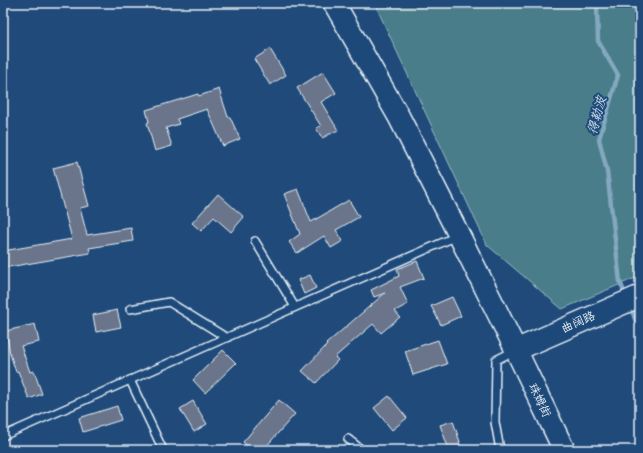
<svg xmlns="http://www.w3.org/2000/svg" width="643" height="453" font-family="Kalam,'LXGW WenKai TC',sans-serif">
<style>
.green{fill:#497d8a;stroke:#98b7c1}
.lines{fill:none;stroke-linecap:round;stroke-linejoin:round}
.stream{stroke:#83a8c0;stroke-width:4.5}
.building{fill:#6b758b;stroke:#e8f1f8}
.lane-casing{stroke:#e8f1f8;stroke-width:10}
.secondary-casing{stroke:#e8f1f8;stroke-width:24}
.lane{stroke:#1f4a7a;stroke-width:7}
.secondary{stroke:#1f4a7a;stroke-width:21}
.labels{text-anchor:middle;stroke-width:4;stroke-linejoin:round;paint-order:stroke}
.street-label{font-size:12px;fill:#e8f1f8;stroke:#1f4a7a}
.water-label{font-size:13px;font-style:italic;fill:#cfdfea;stroke:#1f4a7a}
</style>
<rect width="100%" height="100%" fill="#1f4a7a"/>
<filter id="ink" filterUnits="userSpaceOnUse"><feTurbulence type="fractalNoise" baseFrequency=".025" numOctaves="2"/><feDisplacementMap in="SourceGraphic" scale="8" xChannelSelector="R" yChannelSelector="G"/><feConvolveMatrix kernelMatrix="1 2 1 2 8 2 1 2 1" color-interpolation-filters="sRGB"/></filter>
<g filter="url(#ink)">
<path class="green" d="M 376,3 L 640,3 L 640,276 L 562,309 L 487,245 L 379,13 Z"/>
<g class="lines">
<g class="stream">
<path d="M 604,3 L 597,7 L 598,41 L 618,75 L 599,139 L 607,171 L 620,282 L 623,289"/>
<path d="M 633,313 L 636,322 L 640,327"/>
</g>
</g>
<g class="building">
<path d="M 270,49 L 286,75 L 270,85 L 254,59 Z"/>
<path d="M 323,72 L 336,93 L 321,102 L 338,130 L 322,138 L 316,128 L 321,126 L 297,88 Z"/>
<path d="M 219,89 L 228,117 L 230,117 L 240,139 L 223,146 L 207,109 L 177,119 L 179,124 L 166,128 L 172,146 L 155,151 L 147,123 L 149,122 L 146,110 L 198,94 L 199,96 Z"/>
<path d="M 77,162 L 89,206 L 80,208 L 87,235 L 131,228 L 133,241 L 89,248 L 90,253 L 3,268 L 3,251 L 72,239 L 53,168 Z"/>
<path d="M 298,189 L 311,222 L 349,200 L 359,217 L 336,230 L 343,241 L 331,248 L 324,236 L 297,253 L 289,242 L 300,234 L 284,194 Z"/>
<path d="M 218,194 L 244,217 L 231,232 L 214,217 L 201,231 L 192,223 Z"/>
<path d="M 417,261 L 424,278 L 400,287 L 408,304 L 395,311 L 400,317 L 381,333 L 373,324 L 335,357 L 338,360 L 316,383 L 302,371 L 327,345 L 326,344 L 385,293 L 374,297 L 371,290 L 399,276 L 397,269 Z"/>
<path d="M 310,275 L 316,288 L 304,294 L 298,280 Z"/>
<path d="M 452,297 L 461,316 L 441,325 L 431,306 Z"/>
<path d="M 117,310 L 121,327 L 96,332 L 93,315 Z"/>
<path d="M 35,324 L 39,342 L 21,346 L 30,372 L 34,371 L 42,394 L 29,399 L 18,371 L 16,372 L 10,354 L 6,331 Z"/>
<path d="M 438,340 L 447,364 L 413,375 L 405,351 Z"/>
<path d="M 223,350 L 236,363 L 205,393 L 193,380 Z"/>
<path d="M 389,396 L 407,418 L 392,430 L 374,408 Z"/>
<path d="M 279,400 L 295,414 L 263,450 L 252,450 L 243,442 Z"/>
<path d="M 193,401 L 207,424 L 194,432 L 180,409 Z"/>
<path d="M 117,406 L 121,420 L 83,432 L 79,418 Z"/>
<path d="M 453,421 L 460,442 L 459,442 L 462,450 L 449,450 L 440,425 Z"/>
</g>
<g class="lines">
<g class="lane-casing">
<g id="lane">
<path d="M 255,241 L 295,307"/>
<path d="M 130,309 L 169,302 L 227,338"/>
<path d="M 130,380 L 163,450"/>
<path d="M 3,436 L 457,236"/>
<path d="M 348,439 L 362,450"/>
<path d="M 500,450 L 495,422 L 496,360 L 514,351"/>
</g>
</g>
<g class="secondary-casing">
<g id="secondary">
<path d="M 334,3 L 399,117 L 459,235 L 516,350 L 564,450"/>
<path d="M 516,350 L 640,296"/>
</g>
</g>
<use href="#lane" class="lane"/>
<use href="#secondary" class="secondary"/>
</g>
</g>
<g class="labels">
<g class="street-label">
<text transform="translate(578 322) rotate(-24)" y="4">曲阔路</text>
<text transform="translate(540 400) rotate(65)" y="4">珠姆街</text>
</g>
<g class="water-label">
<text transform="translate(596 115) rotate(-75)" y="5">得勒波</text>
</g>
</g>
<rect width="643" height="453" fill="none" stroke="#1f4a7a" stroke-width="16"/>
<rect x="8" y="8" width="627" height="437" fill="none" stroke="#e8f1f8" stroke-width="1.5" filter="url(#ink)"/>
</svg>
